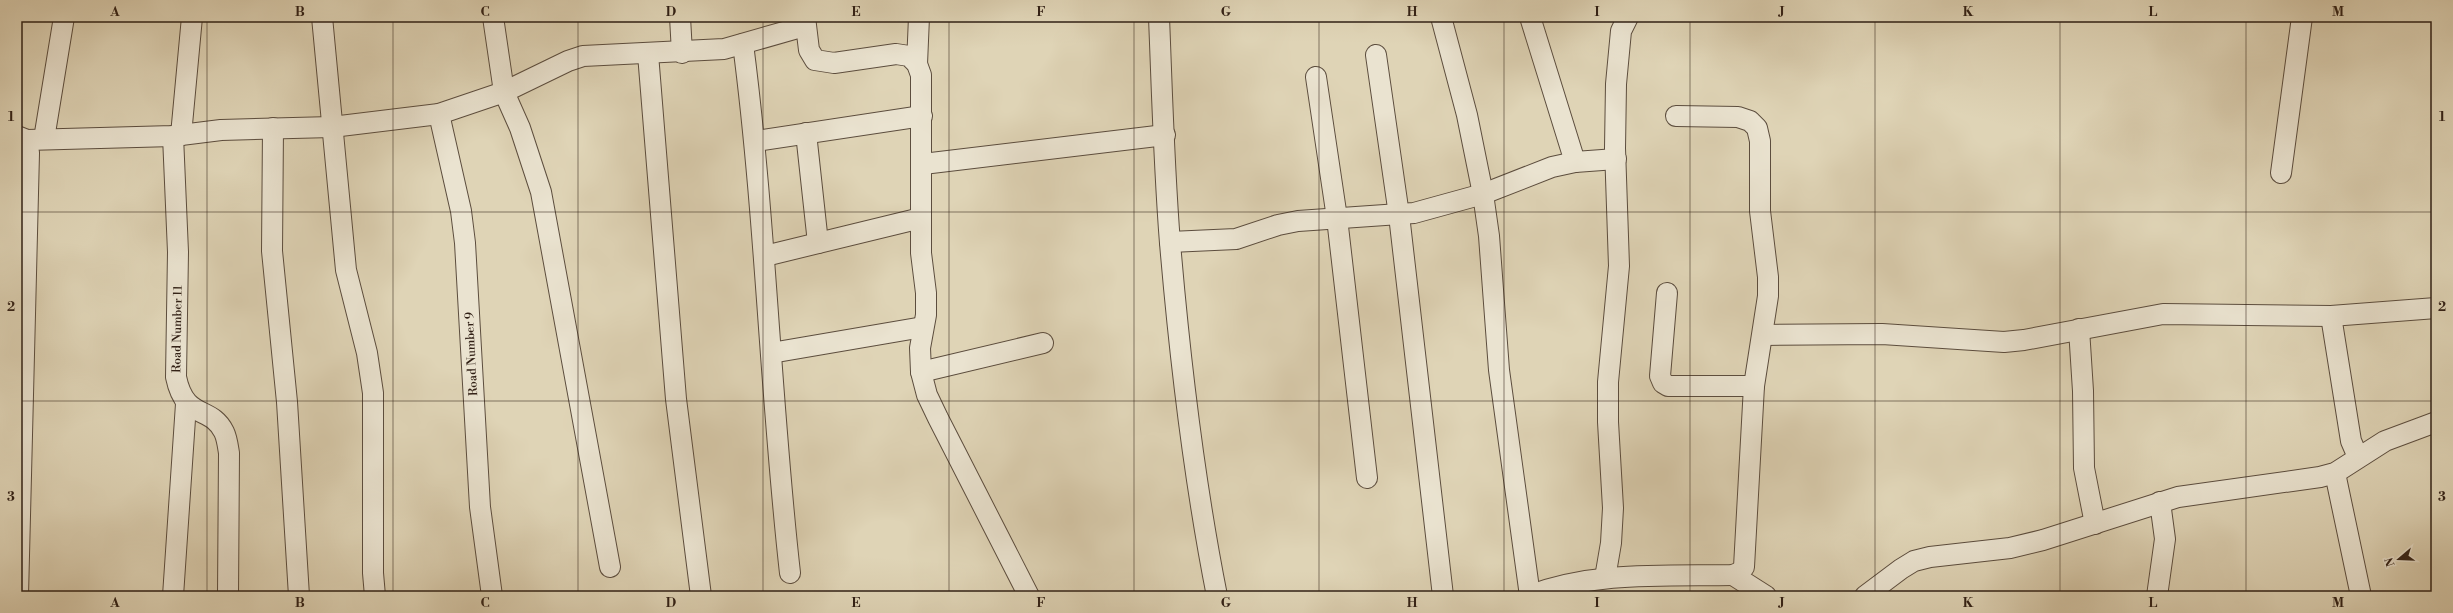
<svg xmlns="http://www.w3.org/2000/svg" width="2453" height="613" font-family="'Libre Bodoni',serif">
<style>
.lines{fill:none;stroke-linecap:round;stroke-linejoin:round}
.minor-casing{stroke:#5c4d3e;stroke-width:22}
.minor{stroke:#eae3d0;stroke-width:20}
.grid{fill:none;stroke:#312016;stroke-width:1;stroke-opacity:0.55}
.labels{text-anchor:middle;stroke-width:4;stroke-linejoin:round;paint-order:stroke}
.street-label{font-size:12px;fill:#312016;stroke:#eae3d0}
.neatline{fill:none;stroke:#312016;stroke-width:1.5}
.grid-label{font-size:13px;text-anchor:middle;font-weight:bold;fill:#312016}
</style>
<rect width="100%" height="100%" fill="#dfd4b6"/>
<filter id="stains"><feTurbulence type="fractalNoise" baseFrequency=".005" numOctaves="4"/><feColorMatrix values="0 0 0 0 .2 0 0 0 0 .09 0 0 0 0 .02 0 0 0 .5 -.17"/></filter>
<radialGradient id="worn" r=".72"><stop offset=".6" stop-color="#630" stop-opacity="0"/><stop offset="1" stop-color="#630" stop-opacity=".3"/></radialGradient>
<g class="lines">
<g class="minor-casing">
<g id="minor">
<path d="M 322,17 L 346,270 L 367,353 L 373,393 L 373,573 L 375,596"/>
<path d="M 493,17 L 504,92 L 520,128 L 541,192 L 610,567"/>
<path d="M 680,17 L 682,53"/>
<path d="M 805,17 L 809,50 L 815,60 L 834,63 L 896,54 L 909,56 L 917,64 L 921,75 L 921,253 L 926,293 L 926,315 L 920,348 L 921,372 L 927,395 L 938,418 L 1029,596"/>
<path d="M 1159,17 C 1162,92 1164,168 1170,243 C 1180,361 1194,480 1217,596"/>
<path d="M 1441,17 L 1467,115 L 1483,194 L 1489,236 L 1499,370 L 1530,596"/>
<path d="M 1530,17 L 1575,162"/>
<path d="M 743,44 C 766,220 770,397 790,573"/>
<path d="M 648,54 L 676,399 L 701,596"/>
<path d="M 1376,55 L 1399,215 L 1443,596"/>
<path d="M 917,64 L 919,17"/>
<path d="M 1316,77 L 1337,218 L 1367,478"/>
<path d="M 439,114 L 461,211 L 465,243 L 480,507 L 492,596"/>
<path d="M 273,128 L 272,251 L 287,402 L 299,596"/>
<path d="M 806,133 L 818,243"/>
<path d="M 181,135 L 192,17"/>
<path d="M 17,136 L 27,140 L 29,153 L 18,596"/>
<path d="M 173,136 L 178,252 L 176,377 C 185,421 211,405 224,432 C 227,438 228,447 229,453 L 228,596"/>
<path d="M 44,139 L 64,17"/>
<path d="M 27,140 L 173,136 L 221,130 L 332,127 L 439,114 L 504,92 L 568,61 L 583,56 L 724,49 L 805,26"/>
<path d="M 756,141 L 922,116"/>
<path d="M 923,164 L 1165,135"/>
<path d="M 2281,173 L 2302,17"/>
<path d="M 1170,242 L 1236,239 L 1278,225 L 1298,221 L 1414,213 L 1483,194 L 1552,167 L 1575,162 L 1616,159"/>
<path d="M 765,256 L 921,218"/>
<path d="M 1667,293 L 1660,376 L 1663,383 L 1668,386 L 1754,386"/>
<path d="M 2331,316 L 2351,441 L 2358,457"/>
<path d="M 2079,329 L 2083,391 L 2084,468 L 2095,524"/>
<path d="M 1763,335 L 1882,334 L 2004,342 L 2024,340 L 2163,314 L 2331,316 L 2436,308"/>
<path d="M 771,353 L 923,327"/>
<path d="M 921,372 L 1043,343"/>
<path d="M 2335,473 L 2361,596"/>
<path d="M 1733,575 L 1766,596"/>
<path d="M 1605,578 L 1611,543 L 1613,508 L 1608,422 L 1608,382 L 1619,266 L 1615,148 L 1616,84 L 1621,31 L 1628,17"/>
<path d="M 173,596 L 186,404"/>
<path d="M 1528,596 C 1595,571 1663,576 1733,575 L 1740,572 L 1744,567 L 1754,386 L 1768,296 L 1768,277 L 1760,211 L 1760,141 L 1757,128 L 1750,121 L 1738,117 L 1676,116"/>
<path d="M 1865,596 L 1901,569 L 1914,561 L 1930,557 L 2010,548 L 2043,540 L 2178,497 L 2320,477 L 2335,473 L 2385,441 L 2436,422"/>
<path d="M 2157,596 L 2165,539 L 2160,502"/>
</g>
</g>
<use href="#minor" class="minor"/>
</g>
<path class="grid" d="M 207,17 L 207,596M 393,17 L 393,596M 578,17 L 578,596M 763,17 L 763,596M 949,17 L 949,596M 1134,17 L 1134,596M 1319,17 L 1319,596M 1504,17 L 1504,596M 1690,17 L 1690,596M 1875,17 L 1875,596M 2060,17 L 2060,596M 2246,17 L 2246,596M 17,212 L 2436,212M 17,401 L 2436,401"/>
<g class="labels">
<g class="street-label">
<text transform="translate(177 329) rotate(-89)" y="4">Road Number 11</text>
<text transform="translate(471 354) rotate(-93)" y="4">Road Number 9</text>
</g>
</g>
<rect width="2453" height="613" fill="none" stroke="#dfd4b6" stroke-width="44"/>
<g transform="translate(2399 559) rotate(251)" stroke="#eae3d0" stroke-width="3" paint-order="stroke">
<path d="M0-3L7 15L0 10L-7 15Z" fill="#312016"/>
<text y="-6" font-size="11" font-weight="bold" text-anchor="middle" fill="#312016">N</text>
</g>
<rect x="22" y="22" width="2409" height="569" class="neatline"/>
<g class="grid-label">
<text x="115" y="16">A</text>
<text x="300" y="16">B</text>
<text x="485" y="16">C</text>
<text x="671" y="16">D</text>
<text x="856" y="16">E</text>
<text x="1041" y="16">F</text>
<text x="1226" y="16">G</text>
<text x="1412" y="16">H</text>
<text x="1597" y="16">I</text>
<text x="1782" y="16">J</text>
<text x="1968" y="16">K</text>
<text x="2153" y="16">L</text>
<text x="2338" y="16">M</text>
<text x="11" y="121">1</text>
<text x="2442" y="121">1</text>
<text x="11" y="311">2</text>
<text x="2442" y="311">2</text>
<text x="11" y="501">3</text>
<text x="2442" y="501">3</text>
<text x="115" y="607">A</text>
<text x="300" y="607">B</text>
<text x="485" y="607">C</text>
<text x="671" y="607">D</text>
<text x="856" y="607">E</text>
<text x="1041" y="607">F</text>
<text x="1226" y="607">G</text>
<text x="1412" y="607">H</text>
<text x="1597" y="607">I</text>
<text x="1782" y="607">J</text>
<text x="1968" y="607">K</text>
<text x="2153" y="607">L</text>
<text x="2338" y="607">M</text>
</g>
<rect width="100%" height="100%" filter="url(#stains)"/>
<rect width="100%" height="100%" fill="url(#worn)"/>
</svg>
